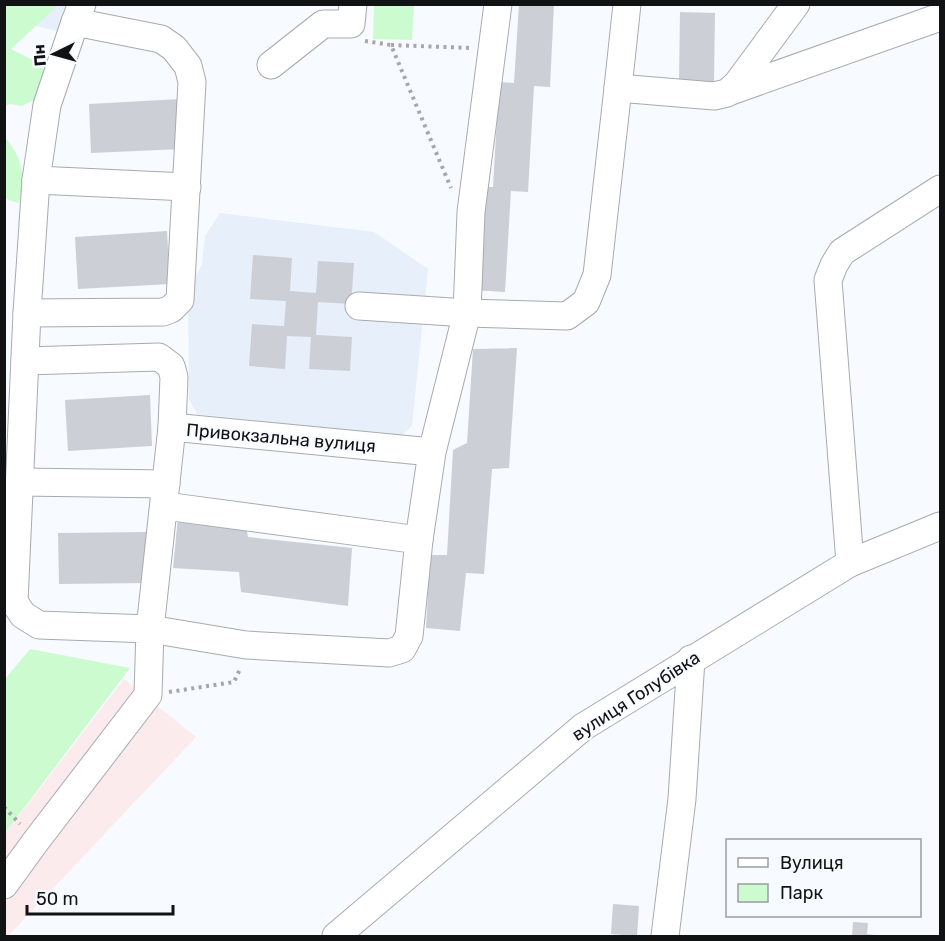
<svg xmlns="http://www.w3.org/2000/svg" width="945" height="941" font-family="Rubik,sans-serif">
<style>
.built{fill:#e7effb}
.industrial{fill:#fcebed}
.green{fill:#ccfbd0}
.building{fill:#cccfd5}
.lines{fill:none;stroke-linecap:round;stroke-linejoin:round}
.minor-casing{stroke:#a7aaaf;stroke-width:29}
.path{stroke:#a5a7ab;stroke-width:4;stroke-dasharray:3 4.5;stroke-linecap:butt}
.minor{stroke:#fff;stroke-width:27}
.labels{text-anchor:middle;stroke-width:4.5;stroke-linejoin:round;paint-order:stroke}
.street-label{font-size:18px;fill:#111214;stroke:#f7faff}
</style>
<rect width="100%" height="100%" fill="#f7faff"/>
<g class="built">
<path d="M 5,5 L 66,5 L 62,32 L 5,19 Z"/>
<path d="M 220,213 L 374,232 L 428,269 L 412,426 L 401,436 L 197,414 L 189,399 L 188,292 L 202,264 L 205,236 Z"/>
</g>
<path class="industrial" d="M 124,679 L 196,737 L 8,936 L 4,936 L 4,835 Z"/>
<g class="green">
<path d="M 4,5 L 58,5 L 11,49 L 41,64 L 46,74 L 36,99 L 22,106 L 10,104 L 5,106 Z"/>
<path d="M 374,5 L 414,5 L 412,40 L 373,39 Z"/>
<path d="M 4,136 C 24,161 25,173 19,203 L 8,200 L 5,196 Z"/>
<path d="M 30,649 L 130,668 L 5,833 L 5,679 Z"/>
</g>
<g class="building">
<path d="M 519,4 L 554,4 L 550,87 L 534,86 L 528,192 L 511,191 L 505,292 L 472,290 L 478,187 L 493,187 L 499,82 L 514,83 Z"/>
<path d="M 680,12 L 715,13 L 714,84 L 679,83 Z"/>
<path d="M 180,99 L 182,149 L 91,153 L 89,104 Z"/>
<path d="M 167,231 L 170,284 L 78,289 L 75,237 Z"/>
<path d="M 253,255 L 292,258 L 290,291 L 316,293 L 318,261 L 354,263 L 351,304 L 318,302 L 316,335 L 352,337 L 350,371 L 309,369 L 311,337 L 287,336 L 285,369 L 249,366 L 252,324 L 284,326 L 286,301 L 250,299 Z"/>
<path d="M 517,348 L 509,468 L 492,469 L 484,574 L 466,573 L 460,631 L 426,628 L 430,555 L 447,555 L 453,450 L 467,443 L 473,349 Z"/>
<path d="M 150,395 L 152,446 L 68,451 L 65,400 Z"/>
<path d="M 178,517 L 246,526 L 248,537 L 352,548 L 348,606 L 241,592 L 239,572 L 173,568 Z"/>
<path d="M 146,532 L 147,583 L 59,584 L 58,533 Z"/>
<path d="M 613,904 L 639,906 L 637,936 L 611,934 Z"/>
<path d="M 853,922 L 868,923 L 867,934 L 874,935 L 874,936 L 852,936 Z"/>
</g>
<g class="lines">
<g class="minor-casing">
<g id="minor">
<path d="M 498,4 L 471,212 L 467,313 L 567,316 L 586,302 L 597,275 L 618,88"/>
<path d="M 627,4 L 618,88 L 714,96 L 727,93 L 737,84 L 796,4"/>
<path d="M 271,65 L 323,24 L 351,24 L 353,4"/>
<path d="M 728,92 L 940,17"/>
<path d="M 36,180 L 187,187"/>
<path d="M 359,306 L 467,313 L 432,452 L 419,540 L 409,636 L 402,649 L 389,653 L 246,645 L 150,629 L 172,427 L 432,452"/>
<path d="M 27,313 L 163,312 L 171,309 L 180,300 L 192,82 L 188,66 L 174,48 L 161,39 L 75,22"/>
<path d="M 25,361 L 159,357 L 171,366 L 174,377 L 172,427"/>
<path d="M 20,482 L 166,484"/>
<path d="M 165,506 L 419,540"/>
<path d="M 850,563 L 828,280 L 834,265 L 842,252 L 940,189"/>
<path d="M 4,885 L 36,841 L 148,695 L 150,629 L 39,625 L 23,615 L 14,602 L 27,313 L 36,180 L 47,105 L 75,22 L 82,4"/>
<path d="M 336,936 L 583,727 L 850,563 L 940,526"/>
<path d="M 665,936 L 682,799 L 691,659"/>
</g>
</g>
<g class="path">
<path d="M 365,41 L 391,45 L 451,188"/>
<path d="M 391,45 L 471,48"/>
<path d="M 169,692 L 234,682 L 241,667"/>
<path d="M 4,807 L 20,824"/>
</g>
<use href="#minor" class="minor"/>
</g>
<g class="labels">
<g class="street-label">
<text transform="translate(281 438) rotate(5)" y="6">Привокзальна вулиця</text>
<text transform="translate(636 696) rotate(-33)" y="6">вулиця Голубівка</text>
</g>
</g>
<rect width="945" height="941" fill="none" stroke="#111214" stroke-width="12"/>
<rect x="726" y="839" width="195" height="78" fill="#f7faff" stroke="#9b9da1" stroke-width="1.5"/>
<rect x="738" y="858" width="30" height="9" fill="#ffffff" stroke="#9b9da1" stroke-width="1.5"/>
<text x="780" y="869" font-size="18" fill="#111214">Вулиця</text>
<rect x="738" y="884" width="30" height="18" fill="#ccfbd0" stroke="#9b9da1" stroke-width="1.5"/>
<text x="780" y="899" font-size="18" fill="#111214">Парк</text>
<g transform="translate(54 54) rotate(265)" stroke="#f7faff" stroke-width="4.5" paint-order="stroke">
<path d="M0-4.5L10 22L0 15L-10 22Z" fill="#111214"/>
<text y="-9" font-size="16" font-weight="bold" text-anchor="middle" fill="#111214">Пн</text>
</g>
<path d="M27 905v9h146v-9" fill="none" stroke="#111214" stroke-width="3"/>
<text x="36" y="905" font-size="18" fill="#111214" stroke="#f7faff" stroke-width="4.5" paint-order="stroke">50 m</text>
</svg>
